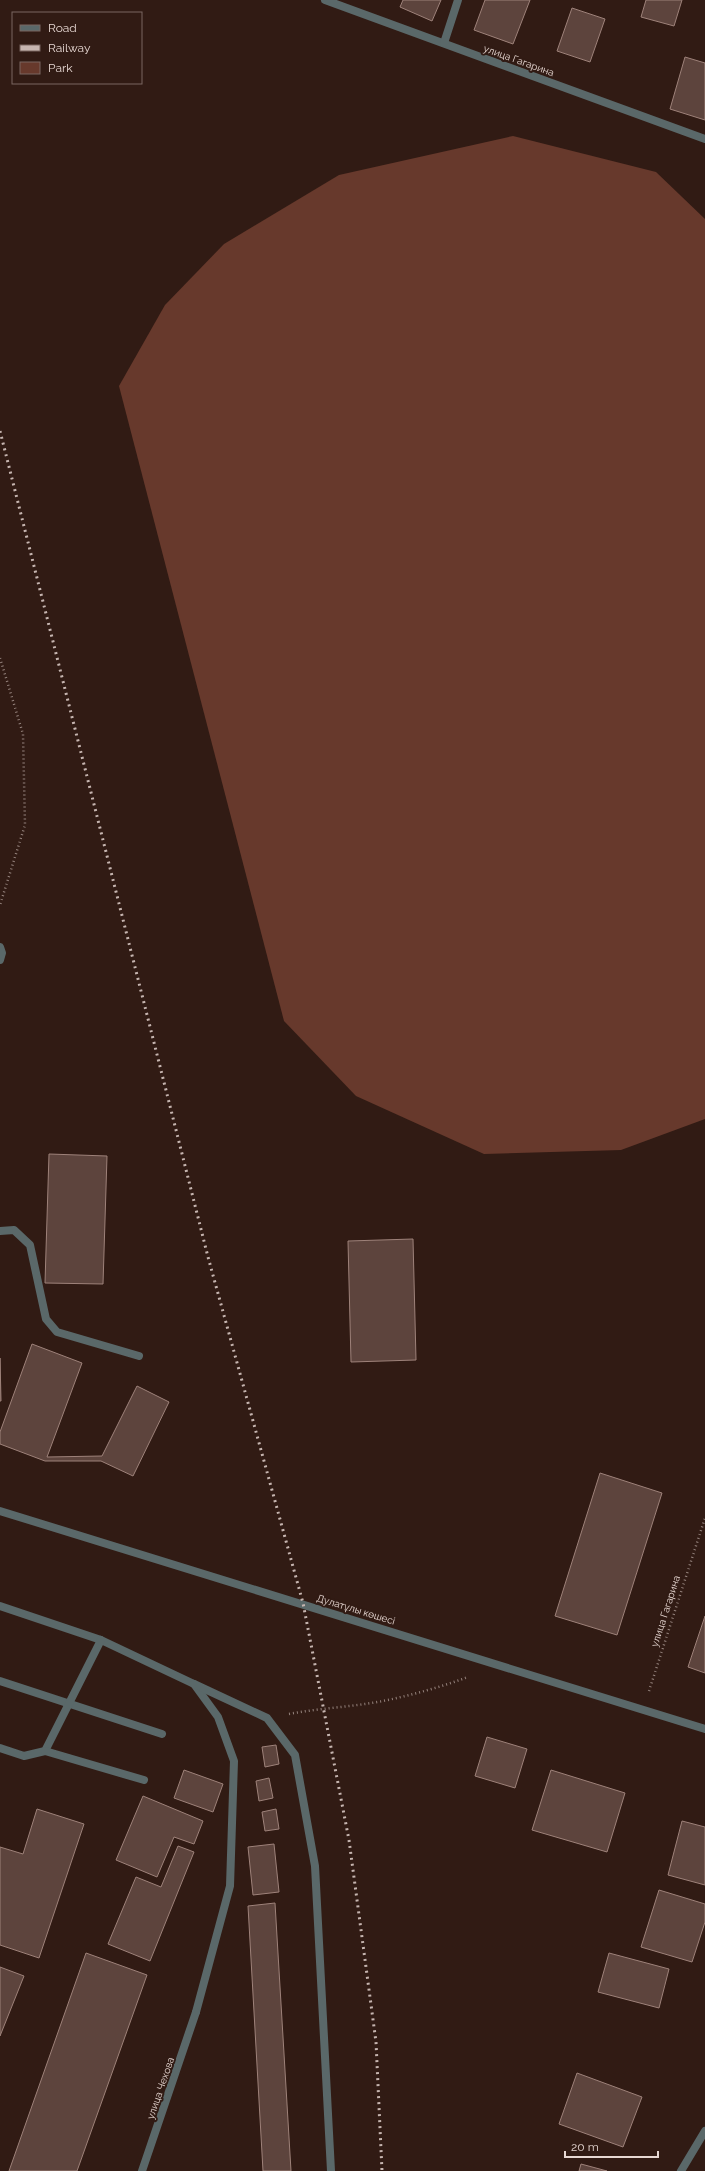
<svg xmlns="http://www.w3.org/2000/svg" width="705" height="2171" font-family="Raleway,sans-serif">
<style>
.green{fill:#67392c}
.building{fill:#5d443d;stroke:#9e827a}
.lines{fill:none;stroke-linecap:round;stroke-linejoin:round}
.path{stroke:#94827c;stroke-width:2.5;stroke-dasharray:1 3;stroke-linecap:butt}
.service{stroke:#5a6869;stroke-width:8}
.minor{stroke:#5a6869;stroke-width:8}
.tertiary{stroke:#5a6869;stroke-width:8}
.rail{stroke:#c6b5b0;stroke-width:3;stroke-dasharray:2 4;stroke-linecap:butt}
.labels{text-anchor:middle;stroke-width:4;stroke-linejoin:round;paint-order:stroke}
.street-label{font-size:10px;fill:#e7d8d3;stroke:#311b14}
</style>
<rect width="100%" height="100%" fill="#311b14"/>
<path class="green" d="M 513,136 L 656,172 L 705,219 L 705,1119 L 621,1150 L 484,1154 L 356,1096 L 284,1021 L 119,386 L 165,305 L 224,244 L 339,175 Z"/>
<g class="building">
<path d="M 403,0 L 441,0 L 432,21 L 400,7 Z"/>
<path d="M 485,0 L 530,0 L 513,44 L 474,30 Z"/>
<path d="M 646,0 L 682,0 L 674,26 L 641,17 Z"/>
<path d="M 572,8 L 605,19 L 590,62 L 557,51 Z"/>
<path d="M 685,57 L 705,63 L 705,120 L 670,109 Z"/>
<path d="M 49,1154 L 107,1156 L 103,1284 L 45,1283 Z"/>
<path d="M 413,1239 L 416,1360 L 351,1362 L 348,1241 Z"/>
<path d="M 32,1344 L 82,1363 L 47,1457 L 102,1456 L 137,1386 L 169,1402 L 133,1476 L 101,1461 L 45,1461 L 0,1444 L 0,1432 Z"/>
<path d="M 0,1358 L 1,1401 L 0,1401 Z"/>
<path d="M 600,1473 L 662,1493 L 617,1635 L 555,1616 Z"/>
<path d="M 705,1616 L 705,1673 L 688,1667 Z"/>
<path d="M 487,1737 L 527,1749 L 515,1788 L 475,1776 Z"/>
<path d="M 276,1745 L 279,1764 L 265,1767 L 262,1747 Z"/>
<path d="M 184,1770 L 223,1784 L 213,1812 L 174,1798 Z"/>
<path d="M 551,1770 L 625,1793 L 607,1852 L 532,1830 Z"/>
<path d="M 269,1778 L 273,1798 L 259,1801 L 256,1781 Z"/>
<path d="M 143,1796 L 203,1821 L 194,1844 L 174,1837 L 157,1877 L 116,1860 Z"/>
<path d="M 37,1809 L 84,1824 L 39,1958 L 0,1945 L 0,1847 L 23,1854 Z"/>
<path d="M 276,1809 L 279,1829 L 265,1831 L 262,1812 Z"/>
<path d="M 682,1821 L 705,1827 L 705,1885 L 668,1875 Z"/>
<path d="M 274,1844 L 279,1892 L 253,1895 L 248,1847 Z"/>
<path d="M 178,1846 L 194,1852 L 150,1961 L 108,1944 L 136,1877 L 161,1887 Z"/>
<path d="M 659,1890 L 705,1904 L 705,1922 L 692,1962 L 641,1947 Z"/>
<path d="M 275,1903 L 291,2171 L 263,2171 L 248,1906 Z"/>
<path d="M 86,1953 L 147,1975 L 77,2171 L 9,2171 Z"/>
<path d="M 609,1953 L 669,1969 L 659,2008 L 598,1992 Z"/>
<path d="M 0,1967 L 24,1976 L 0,2036 Z"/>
<path d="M 577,2073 L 642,2097 L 623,2147 L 559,2124 Z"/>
<path d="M 581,2164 L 607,2171 L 579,2171 Z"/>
</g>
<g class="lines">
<g class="path">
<path d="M 0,658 L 23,734 L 25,825 L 0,905"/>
<path d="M 649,1691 L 705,1518"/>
<path d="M 289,1714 C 320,1708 352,1707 383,1701 C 412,1695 441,1687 468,1677"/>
</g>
<g class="service">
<path d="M 0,1231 L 14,1230 L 30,1245 L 46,1319 L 57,1332 L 139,1356"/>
<path d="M 0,1606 L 101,1640 L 194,1684 L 218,1717 L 234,1761 L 230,1886 L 196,2012"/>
<path d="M 0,1681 L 162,1734"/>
<path d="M 194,1684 L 267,1718 L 295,1755 L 315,1866 L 331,2171"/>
<path d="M 0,1748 L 24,1756 L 45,1751 L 101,1640"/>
<path d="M 45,1751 L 144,1780"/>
</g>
<g class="minor">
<path d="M 325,0 L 705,139"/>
<path d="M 444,43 L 458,0"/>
<path d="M 0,947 L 2,953 L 0,960"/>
<path d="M 142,2171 L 196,2012"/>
<path d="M 681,2171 L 705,2131"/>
</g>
<path class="tertiary" d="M 0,1511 L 705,1729"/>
<path class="rail" d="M 0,431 L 208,1257 L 303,1603 L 349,1840 L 376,2042 L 382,2171"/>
</g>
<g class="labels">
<g class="street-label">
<text transform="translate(519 60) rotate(20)" y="4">улица Гагарина</text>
<text transform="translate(356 1609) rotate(17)" y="4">Дулатұлы көшесі</text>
<text transform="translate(665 1611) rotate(-72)" y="4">улица Гагарина</text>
<text transform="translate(160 2088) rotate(-71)" y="4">улица Чехова</text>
</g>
</g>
<rect x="12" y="12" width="130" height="72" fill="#311b14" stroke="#7a6760"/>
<rect x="20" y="25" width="20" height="6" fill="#5a6869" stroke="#7a6760"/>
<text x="48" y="32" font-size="12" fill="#e7d8d3">Road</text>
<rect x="20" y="45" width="20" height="6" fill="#c6b5b0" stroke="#7a6760"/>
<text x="48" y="52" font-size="12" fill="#e7d8d3">Railway</text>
<rect x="20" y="62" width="20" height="12" fill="#67392c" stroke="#7a6760"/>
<text x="48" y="72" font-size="12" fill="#e7d8d3">Park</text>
<path d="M565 2151v6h93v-6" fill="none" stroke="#e7d8d3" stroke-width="2"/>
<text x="571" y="2151" font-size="12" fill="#e7d8d3" stroke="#311b14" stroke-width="3" paint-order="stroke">20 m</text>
</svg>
